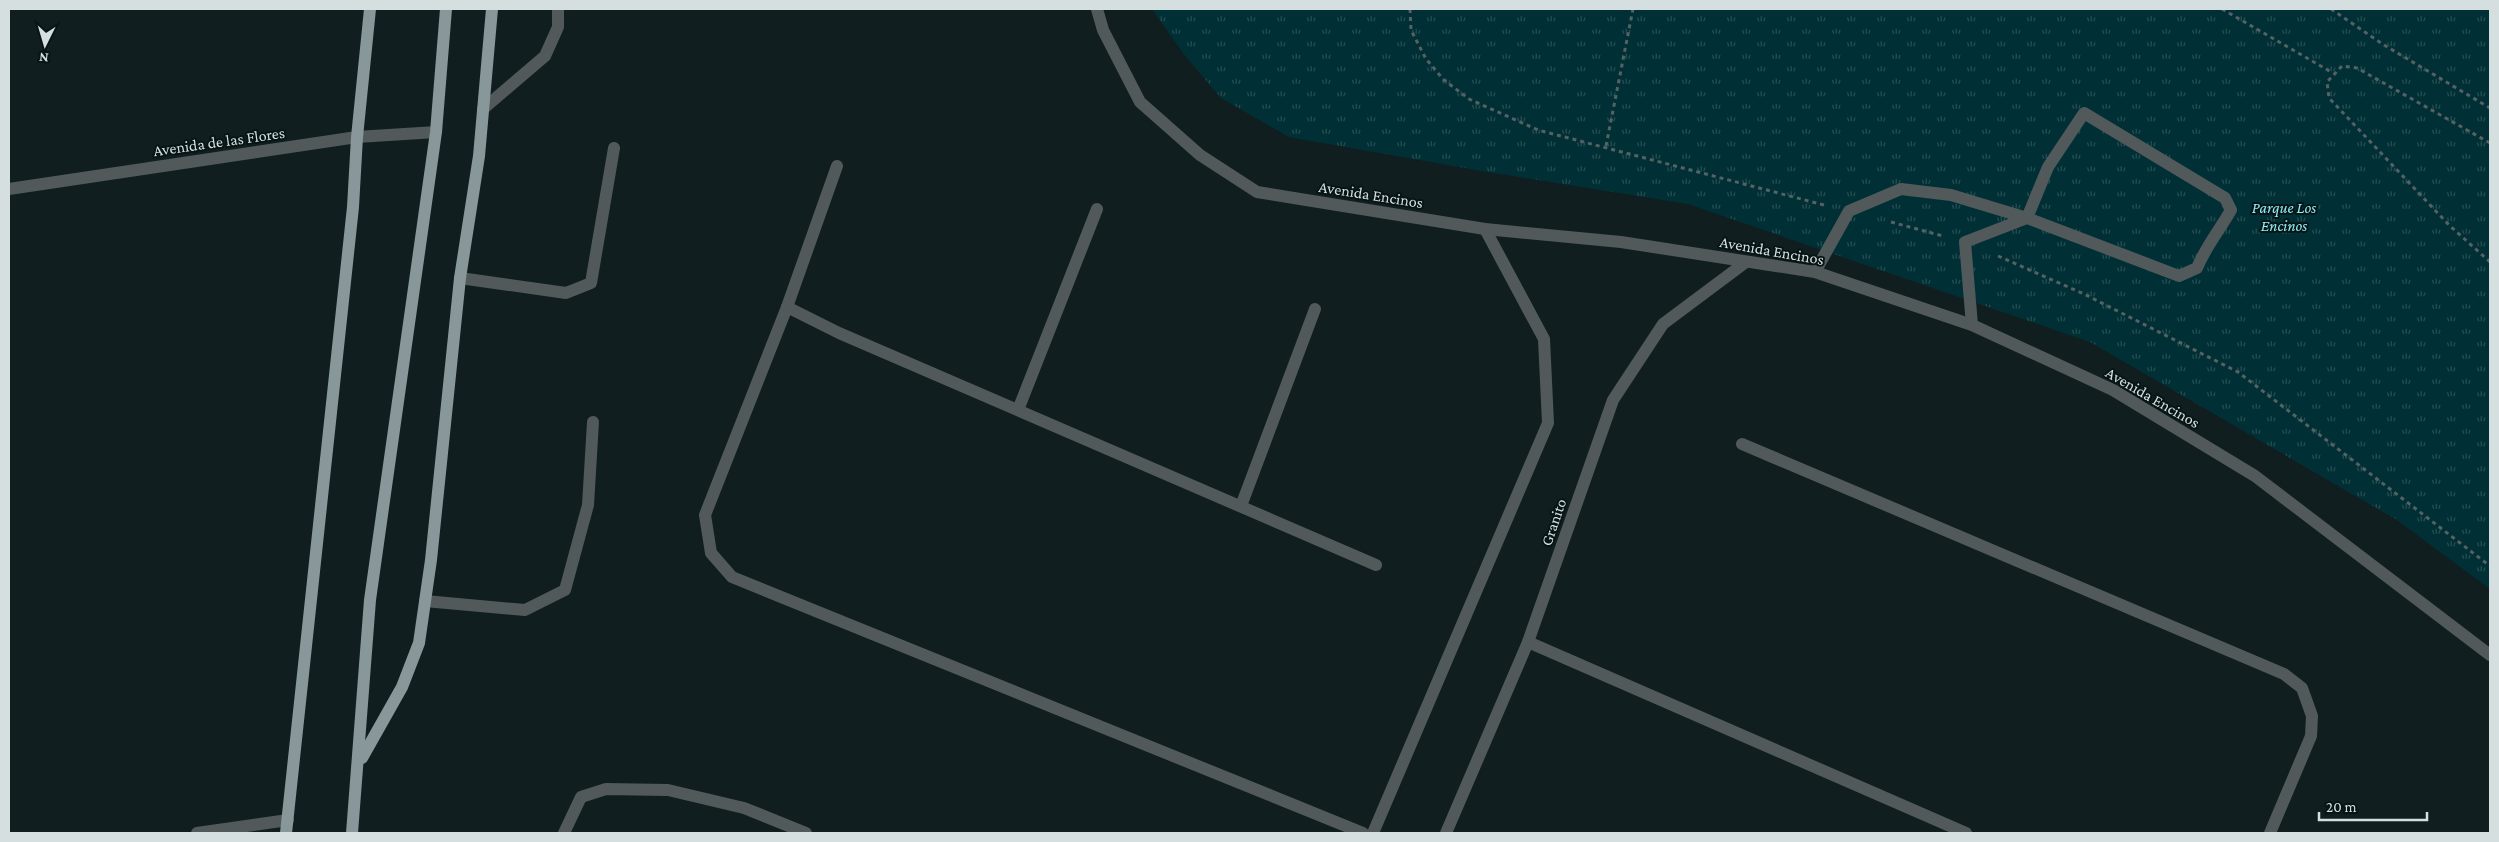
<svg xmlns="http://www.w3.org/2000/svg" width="2499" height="842" font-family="'Crimson Pro',serif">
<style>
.park{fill:url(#park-tufts)}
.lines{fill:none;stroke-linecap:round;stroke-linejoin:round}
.path{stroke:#556163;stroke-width:3;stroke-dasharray:4 4;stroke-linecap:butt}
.minor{stroke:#52595a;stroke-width:12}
.major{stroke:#889799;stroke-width:12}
.labels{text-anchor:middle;stroke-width:4;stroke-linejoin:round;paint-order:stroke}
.street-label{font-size:16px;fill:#d6dfe0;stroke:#071516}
.park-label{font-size:16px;font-style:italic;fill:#90ecf6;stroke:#071516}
</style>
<defs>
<pattern id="park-tufts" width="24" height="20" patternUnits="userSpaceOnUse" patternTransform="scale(1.25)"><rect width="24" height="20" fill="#003035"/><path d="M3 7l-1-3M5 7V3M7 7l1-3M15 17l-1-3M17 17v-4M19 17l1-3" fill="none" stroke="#244e52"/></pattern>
</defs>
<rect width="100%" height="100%" fill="#101e20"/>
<path class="park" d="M 1152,9 L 2490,9 L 2490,589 L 2397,520 L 2090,342 L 1688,204 L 1482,171 L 1289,137 L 1221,98 L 1183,53 Z"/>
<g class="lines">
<g class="path">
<path d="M 1410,9 L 1411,30 L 1426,59 L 1444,80 L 1469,99 L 1538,130 L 1824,205"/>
<path d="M 2222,9 L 2333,73"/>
<path d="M 2331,9 L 2384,45 L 2490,108"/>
<path d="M 2490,143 L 2357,68 L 2342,66 L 2327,82 L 2329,98 L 2449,225 L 2490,262"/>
<path d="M 1606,146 L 1633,9"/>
<path d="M 1891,222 L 1943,236"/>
<path d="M 1998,256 L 2084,294 L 2238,372 L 2490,566"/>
</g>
<g class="minor">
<path d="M 1097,9 L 1103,30 L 1140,102 L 1200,155 L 1257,192 L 1485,229 L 1621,242 L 1815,272 L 1972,325 L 2113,390 L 2255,476 L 2490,655"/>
<path d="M 483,109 L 545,56 L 558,27 L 558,9"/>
<path d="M 2084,113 L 2225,198 L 2231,210 C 2219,231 2206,246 2197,268 L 2179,276 L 2027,218 L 2048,167 Z"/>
<path d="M 9,189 L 357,137 L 436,132"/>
<path d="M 1815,272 L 1849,211 L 1901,189 L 1951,195 L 2027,218 L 1965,242 L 1972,325"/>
<path d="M 460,278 L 566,293 L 591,283 L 614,148"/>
<path d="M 787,307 L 837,166"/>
<path d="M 1018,410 L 1097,209"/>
<path d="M 1742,444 L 2284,674 L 2302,688 L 2312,716 L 2311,736 L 2270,833"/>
<path d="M 1241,506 L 1315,309"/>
<path d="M 425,601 L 525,610 L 565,590 L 588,505 L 593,422"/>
<path d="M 1528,642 L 1966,833"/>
<path d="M 197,833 L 288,820"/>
<path d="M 564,833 L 581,797 L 606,789 L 668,790 L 744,808 L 806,833"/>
<path d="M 1363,833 L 732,577 L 711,553 L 705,515 L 787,307 L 839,333 L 1376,565"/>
<path d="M 1373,833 L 1548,423 L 1544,339 L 1485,229"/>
<path d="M 1446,833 L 1528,642 L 1613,400 L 1663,324 L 1746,262"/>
</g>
<g class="major">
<path d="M 362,758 L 402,687 L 419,643 L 431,560 L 460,278 L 479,156 L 492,9"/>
<path d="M 286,833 L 353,207 L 357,137 L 370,9"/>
<path d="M 352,833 L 370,600 L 436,132 L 446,9"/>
</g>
</g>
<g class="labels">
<g class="street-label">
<text transform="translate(219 141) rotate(-8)" y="6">Avenida de las Flores</text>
<text transform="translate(1371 194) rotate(9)" y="6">Avenida Encinos</text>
<text transform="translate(1772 250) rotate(10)" y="6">Avenida Encinos</text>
<text transform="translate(2153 397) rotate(30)" y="6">Avenida Encinos</text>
<text transform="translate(1553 522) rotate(-71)" y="6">Granito</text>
</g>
<g class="park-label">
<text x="2284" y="213">Parque Los<tspan x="2284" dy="18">Encinos</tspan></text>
</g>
</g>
<rect width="2499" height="842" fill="none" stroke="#d6dfe0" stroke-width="20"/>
<g transform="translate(45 45) rotate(185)" stroke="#071516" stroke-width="4" paint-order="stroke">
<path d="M0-4L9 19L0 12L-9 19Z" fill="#d6dfe0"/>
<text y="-8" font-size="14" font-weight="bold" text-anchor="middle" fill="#d6dfe0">N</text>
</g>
<path d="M2319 812v8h108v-8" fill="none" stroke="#d6dfe0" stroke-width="2.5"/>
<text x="2326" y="812" font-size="15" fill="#d6dfe0" stroke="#071516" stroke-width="4" paint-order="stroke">20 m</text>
</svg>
